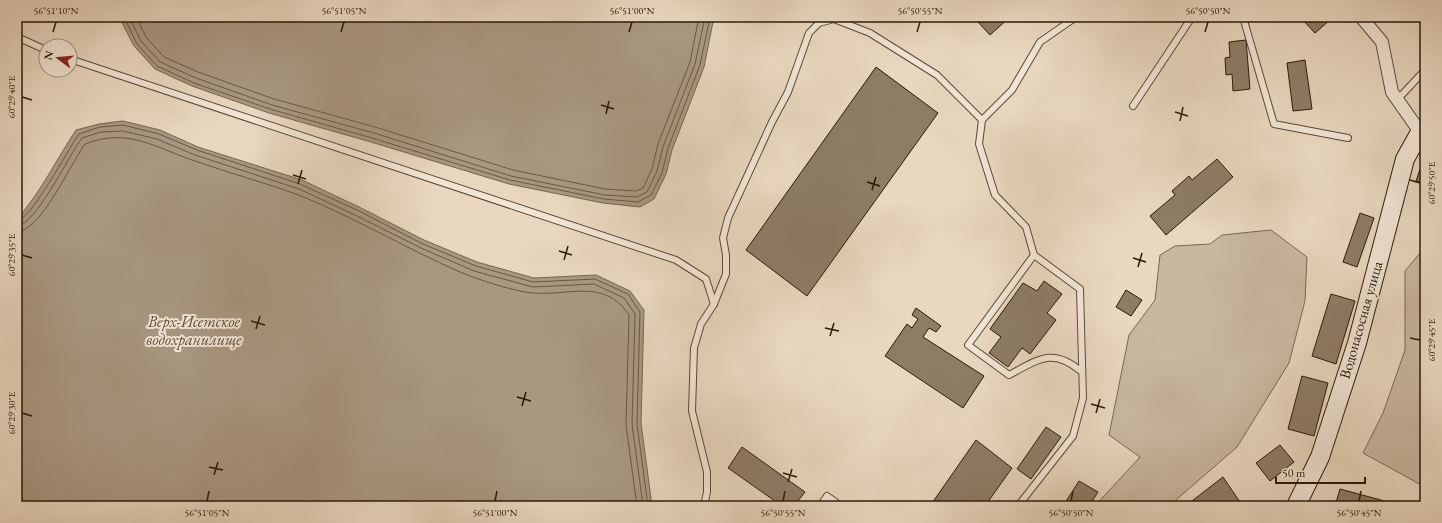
<svg xmlns="http://www.w3.org/2000/svg" width="1442" height="523" font-family="'EB Garamond',serif">
<style>
.green{fill:#c9b7a0;stroke:#7a6854}
.water{fill:#a99781;stroke:#776551}
.lines{fill:none;stroke-linecap:round;stroke-linejoin:round}
.shore{stroke:#6a5844;stroke-width:1}
.building{fill:#8e7c67;stroke:#2c1a08}
.lane-casing{stroke:#5b4936;stroke-width:8}
.street-casing{stroke:#5b4936;stroke-width:14}
.secondary-casing{stroke:#2c1a08;stroke-width:20}
.lane{stroke:#f1e5d5;stroke-width:6}
.street{stroke:#f1e5d5;stroke-width:12}
.secondary{stroke:#f1e5d5;stroke-width:18}
.ticks{fill:none;stroke:#2c1a08;stroke-width:1.5}
.labels{text-anchor:middle;stroke-width:4;stroke-linejoin:round;paint-order:stroke}
.street-label{font-size:15px;fill:#2c1a08;stroke:#f1e5d5}
.water-label{font-size:16px;font-style:italic;fill:#5e4c38;stroke:#f1e5d5}
.neatline{fill:none;stroke:#2c1a08;stroke-width:1.5}
.ticks-label{font-size:10px;text-anchor:middle;fill:#2c1a08}
</style>
<rect width="100%" height="100%" fill="#e9d7bf"/>
<filter id="stains"><feTurbulence type="fractalNoise" baseFrequency=".005" numOctaves="4"/><feColorMatrix values="0 0 0 0 .2 0 0 0 0 .09 0 0 0 0 .02 0 0 0 .5 -.17"/></filter>
<radialGradient id="worn" r=".72"><stop offset=".6" stop-color="#630" stop-opacity="0"/><stop offset="1" stop-color="#630" stop-opacity=".3"/></radialGradient>
<g class="green">
<path d="M 1271,230 L 1307,257 L 1305,301 L 1289,363 L 1237,447 L 1169,506 L 1095,506 L 1140,457 L 1109,435 L 1129,335 L 1155,300 L 1160,255 L 1175,246 L 1210,244 L 1222,235 Z"/>
<path d="M 1425,247 L 1425,487 L 1363,453 L 1383,413 L 1405,350 L 1405,271 Z"/>
</g>
<g class="water">
<path d="M 119,17 L 714,17 L 704,67 L 672,150 L 666,174 L 654,199 L 640,207 L 603,203 L 509,184 L 371,142 L 269,113 L 192,86 L 155,69 L 134,46 Z"/>
<path d="M 123,121 L 160,130 L 198,147 L 302,180 L 359,207 L 424,240 L 477,262 L 534,278 L 596,275 L 630,291 L 644,310 L 641,423 L 652,506 L 17,506 L 17,219 C 41,192 56,160 76,130 L 99,124 Z"/>
</g>
<g class="lines">
<g class="shore">
<path d="M 124,17 L 137,44 L 157,66 L 194,83 L 270,109 L 372,138 L 510,180 L 604,199 L 638,202 L 651,195 L 662,173 L 668,148 L 700,65 L 710,17"/>
<path d="M 129,17 L 141,41 L 160,62 L 196,78 L 272,105 L 374,133 L 511,176 L 605,195 L 637,197 L 647,192 L 657,171 L 663,147 L 695,64 L 705,17"/>
<path d="M 136,17 L 146,37 L 164,57 L 198,72 L 274,99 L 375,127 L 513,170 L 605,189 L 636,191 L 643,188 L 652,169 L 658,144 L 690,62 L 699,17"/>
<path d="M 17,221 C 32,219 68,149 79,134 L 100,127 L 123,125 L 159,134 L 197,150 L 300,184 L 357,210 L 423,244 L 476,266 L 533,282 L 595,279 L 628,294 L 640,312 L 637,424 L 648,506"/>
<path d="M 17,226 C 36,225 69,155 82,138 L 101,132 L 123,131 L 157,139 L 195,155 L 299,189 L 355,215 L 421,248 L 474,271 L 533,287 L 594,284 L 624,298 L 635,314 L 632,424 L 643,506"/>
<path d="M 17,232 C 41,231 71,163 85,144 C 128,127 156,148 195,161 C 229,173 263,182 296,194 C 352,216 405,248 460,272 C 477,279 515,292 533,293 C 569,296 605,278 629,315 L 626,425 L 637,506"/>
</g>
</g>
<g class="building">
<path d="M 983,17 L 1010,17 L 990,35 L 978,22 Z"/>
<path d="M 1300,17 L 1329,17 L 1331,19 L 1315,33 Z"/>
<path d="M 1246,40 L 1250,89 L 1233,91 L 1232,74 L 1226,75 L 1225,58 L 1230,57 L 1229,42 Z"/>
<path d="M 1305,60 L 1312,109 L 1293,111 L 1287,63 Z"/>
<path d="M 876,67 L 938,113 L 807,296 L 746,250 Z"/>
<path d="M 1217,159 L 1233,177 L 1166,235 L 1150,216 L 1175,195 L 1172,191 L 1189,176 L 1192,180 Z"/>
<path d="M 1423,160 L 1425,160 L 1425,183 L 1416,181 Z"/>
<path d="M 1360,213 L 1374,218 L 1357,267 L 1343,262 Z"/>
<path d="M 1044,281 L 1062,294 L 1047,313 L 1056,320 L 1030,354 L 1022,348 L 1008,367 L 989,353 L 1001,337 L 990,329 L 1023,283 L 1037,291 Z"/>
<path d="M 1126,290 L 1142,300 L 1131,316 L 1116,307 Z"/>
<path d="M 1331,294 L 1355,301 L 1336,364 L 1312,356 Z"/>
<path d="M 916,308 L 941,326 L 936,332 L 929,328 L 923,337 L 984,376 L 963,408 L 885,356 L 907,324 L 912,328 L 918,319 L 912,315 Z"/>
<path d="M 1302,376 L 1328,383 L 1314,436 L 1288,429 Z"/>
<path d="M 1046,427 L 1061,437 L 1031,479 L 1017,469 Z"/>
<path d="M 976,440 L 1012,468 L 985,506 L 930,506 Z"/>
<path d="M 1280,445 L 1294,462 L 1270,481 L 1256,463 Z"/>
<path d="M 742,447 L 805,492 L 794,506 L 782,506 L 728,468 Z"/>
<path d="M 1223,477 L 1240,502 L 1235,506 L 1196,506 L 1192,501 Z"/>
<path d="M 1079,481 L 1098,492 L 1089,506 L 1063,506 Z"/>
<path d="M 1340,489 L 1403,506 L 1335,506 Z"/>
</g>
<g class="lines">
<g class="lane-casing">
<g id="lane">
<path d="M 1243,17 L 1274,124 L 1348,138"/>
<path d="M 17,37 L 46,50"/>
<path d="M 70,59 L 676,260 L 706,279 L 714,304"/>
<path d="M 1397,100 L 1425,70"/>
<path d="M 1133,106 L 1192,17"/>
<path d="M 982,120 L 1012,90 L 1040,42 L 1076,17"/>
<path d="M 704,506 L 707,492 L 707,472 L 692,411 L 694,348 L 701,324 L 714,304 L 726,274 L 726,255 L 723,238 L 728,218 L 772,122 L 788,92 L 809,33 L 819,23 L 834,19 L 870,33 L 937,75 L 982,120 L 979,144 L 995,195 L 1026,227 L 1034,255"/>
<path d="M 820,506 L 827,496 L 841,506"/>
<path d="M 1018,506 L 1073,436 L 1083,398 L 1080,289 L 1034,255 L 968,345 L 1009,375 C 1039,359 1053,347 1082,372"/>
</g>
</g>
<g class="street-casing">
<path id="street" d="M 1361,17 L 1382,42 L 1392,92 L 1420,132"/>
</g>
<g class="secondary-casing">
<path id="secondary" d="M 1296,506 L 1320,457 L 1357,343 L 1405,159 L 1420,132 L 1425,130"/>
</g>
<use href="#lane" class="lane"/>
<use href="#street" class="street"/>
<use href="#secondary" class="secondary"/>
</g>
<path class="ticks" d="M 53,32 L 56,22M 341,32 L 344,22M 629,32 L 632,22M 917,32 L 920,22M 1205,32 L 1208,22M 22,97 L 32,100M 601,105 L 614,109M 1175,112 L 1188,116M 606,114 L 609,101M 1180,121 L 1183,107M 293,175 L 306,179M 1410,180 L 1420,183M 867,182 L 880,186M 298,184 L 302,170M 872,190 L 876,177M 559,251 L 572,255M 22,255 L 32,258M 1133,258 L 1146,262M 564,260 L 568,246M 1138,267 L 1142,253M 251,321 L 265,325M 825,328 L 839,331M 256,329 L 260,316M 830,336 L 834,323M 1410,338 L 1420,340M 517,397 L 531,401M 1091,404 L 1105,408M 522,406 L 526,392M 22,413 L 32,416M 1096,413 L 1100,399M 209,467 L 223,470M 783,473 L 797,477M 214,475 L 218,462M 788,482 L 792,469M 207,501 L 209,491M 495,501 L 497,491M 783,501 L 785,491M 1071,501 L 1073,491M 1359,501 L 1361,491"/>
<g class="labels">
<g class="street-label">
<text transform="translate(1361 320) rotate(-74)" y="5">Водонасосная улица</text>
</g>
<g class="water-label">
<text x="194" y="327">Верх-Исетское<tspan x="194" dy="18">водохранилище</tspan></text>
</g>
</g>
<rect width="1442" height="523" fill="none" stroke="#e9d7bf" stroke-width="44"/>
<g transform="translate(58 58) rotate(286)"><circle r="19" fill="#f1e5d5" stroke="#a29483"/>
<path d="M0-3L7 15L0 10L-7 15Z" fill="#8f2418"/>
<text y="-6" font-size="11" font-weight="bold" text-anchor="middle" fill="#2c1a08">N</text>
</g>
<path d="M1276 477v6h89v-6" fill="none" stroke="#2c1a08" stroke-width="2"/>
<text x="1282" y="477" font-size="12" fill="#2c1a08" stroke="#f1e5d5" stroke-width="3" paint-order="stroke">50 m</text>
<rect x="22" y="22" width="1398" height="479" class="neatline"/>
<g class="ticks-label">
<text x="56" y="14">56°51'10"N</text>
<text x="344" y="14">56°51'05"N</text>
<text x="632" y="14">56°51'00"N</text>
<text x="920" y="14">56°50'55"N</text>
<text x="1208" y="14">56°50'50"N</text>
<text transform="translate(11 97) rotate(-90)" y="4">60°29'40"E</text>
<text transform="translate(1431 183) rotate(-90)" y="4">60°29'50"E</text>
<text transform="translate(11 255) rotate(-90)" y="4">60°29'35"E</text>
<text transform="translate(1431 340) rotate(-90)" y="4">60°29'45"E</text>
<text transform="translate(11 413) rotate(-90)" y="4">60°29'30"E</text>
<text x="207" y="516">56°51'05"N</text>
<text x="495" y="516">56°51'00"N</text>
<text x="783" y="516">56°50'55"N</text>
<text x="1071" y="516">56°50'50"N</text>
<text x="1359" y="516">56°50'45"N</text>
</g>
<rect width="100%" height="100%" filter="url(#stains)"/>
<rect width="100%" height="100%" fill="url(#worn)"/>
</svg>
